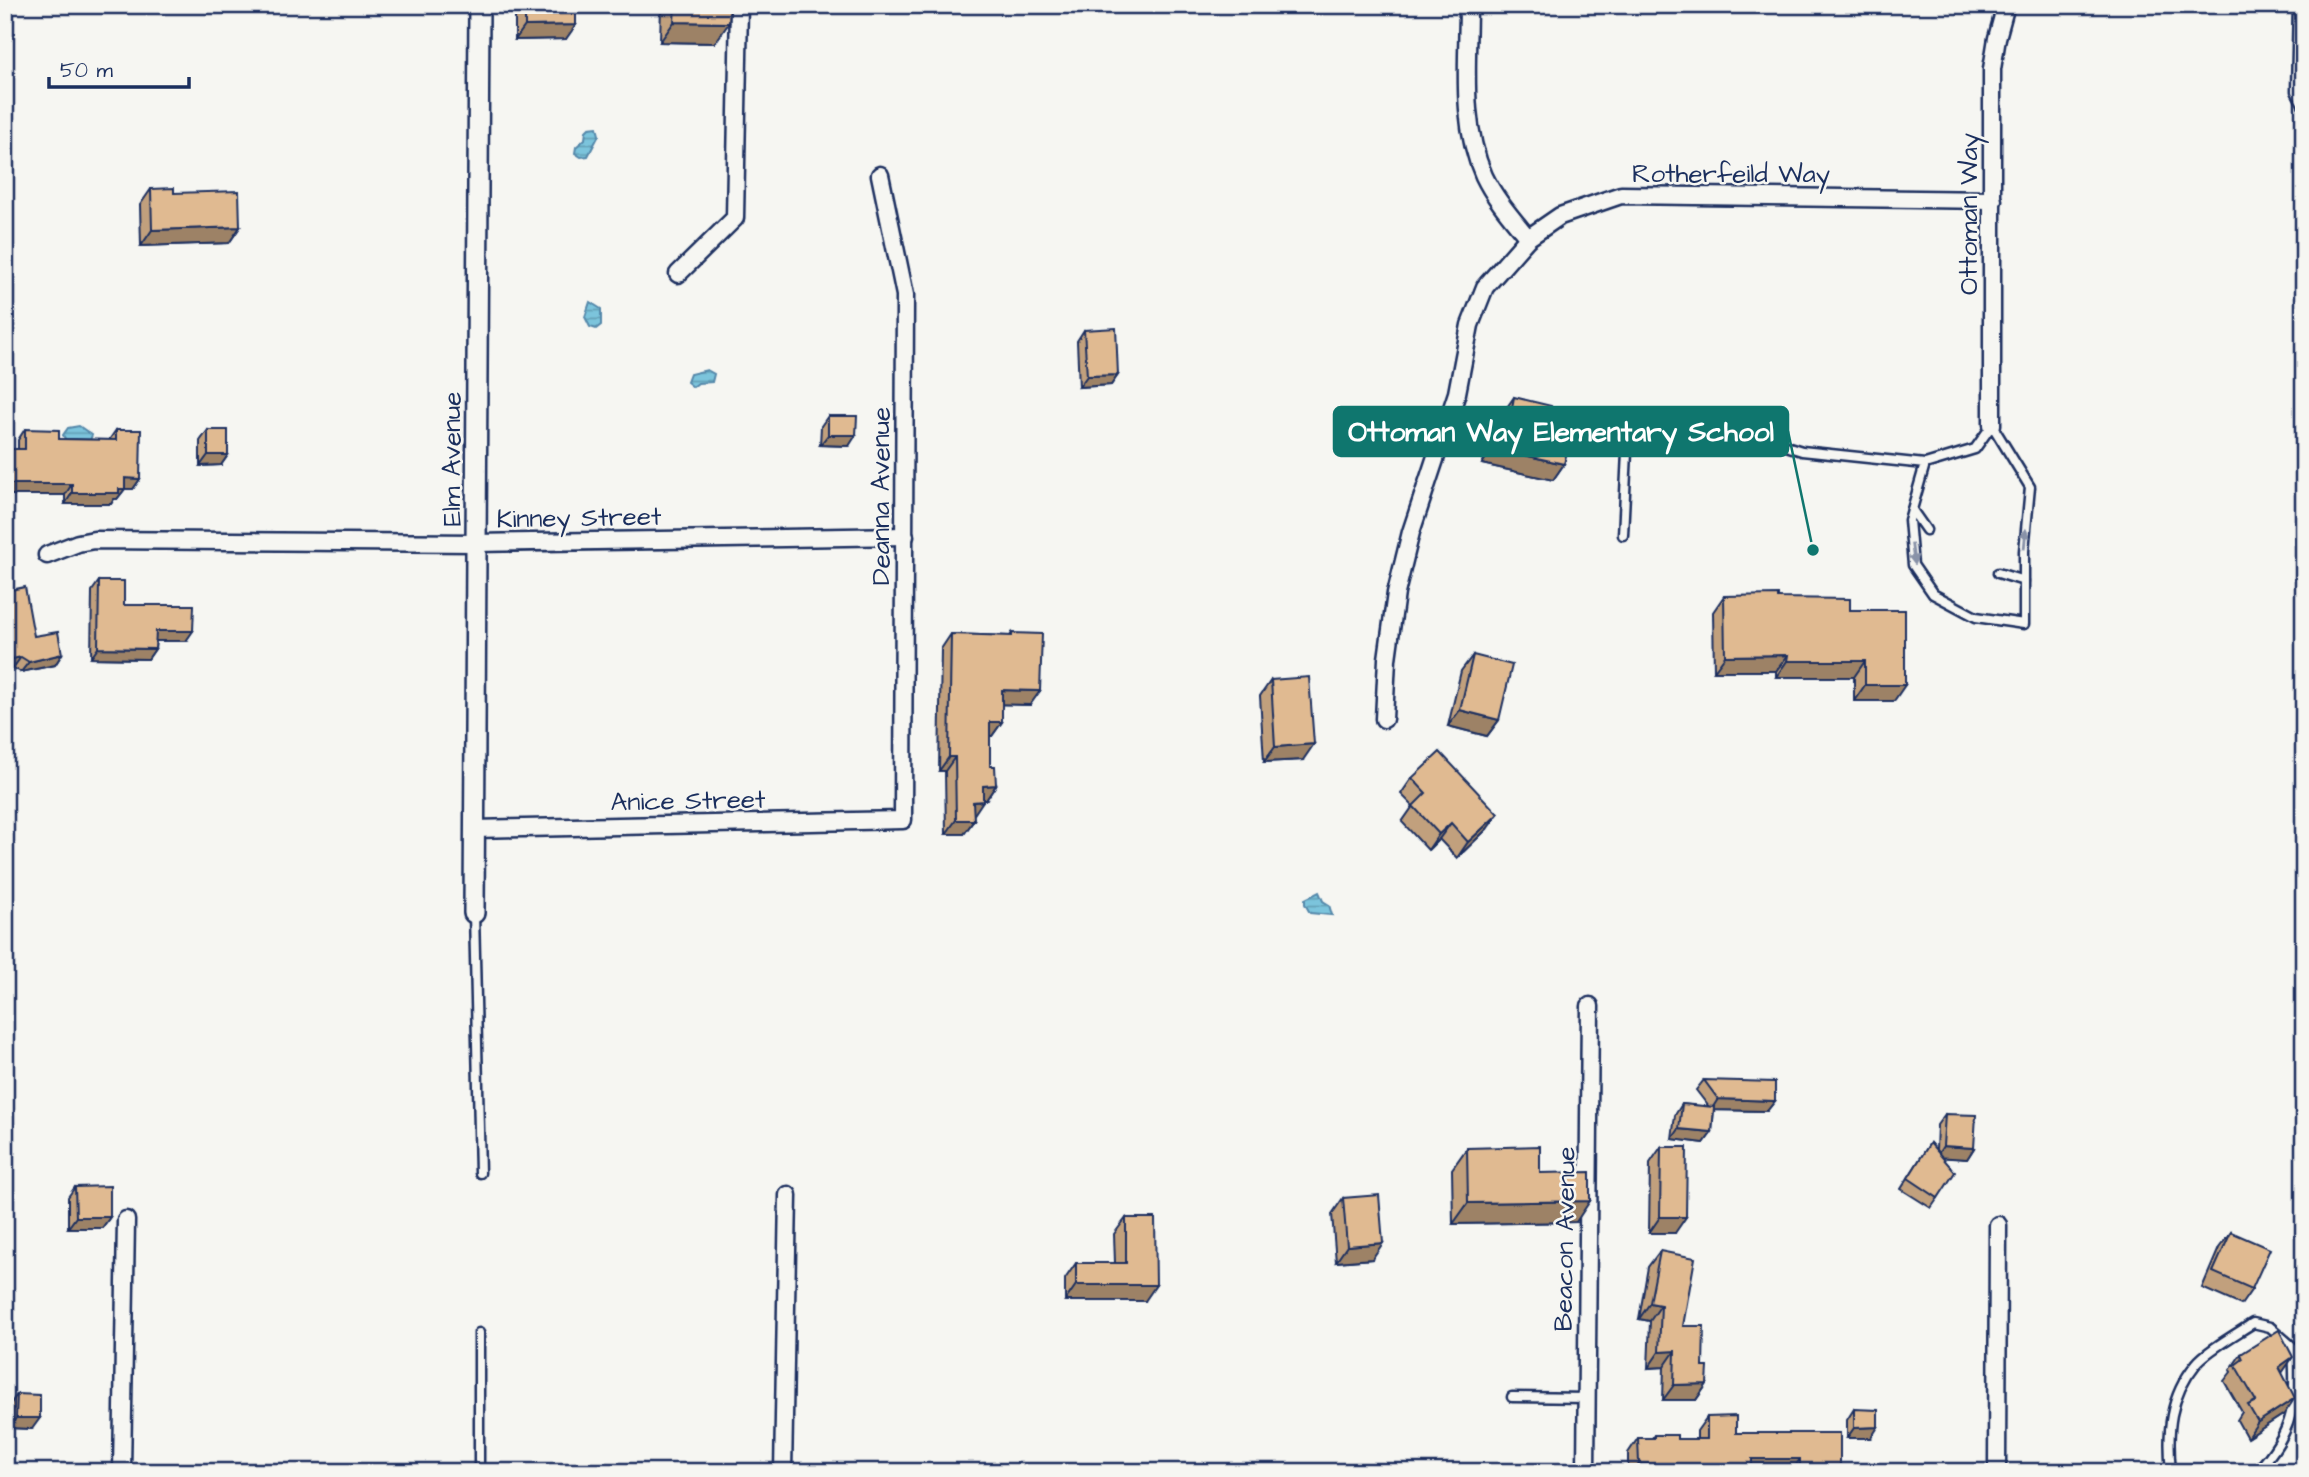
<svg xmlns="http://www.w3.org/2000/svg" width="2309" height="1477" font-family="'Architects Daughter',sans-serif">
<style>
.water{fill:url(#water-rules);stroke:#58a;stroke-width:2}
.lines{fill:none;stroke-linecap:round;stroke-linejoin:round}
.service-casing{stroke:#1b2f5e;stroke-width:13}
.minor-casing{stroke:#1b2f5e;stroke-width:21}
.tertiary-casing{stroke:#1b2f5e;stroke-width:24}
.service{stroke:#f6f6f2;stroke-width:8}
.minor{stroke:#f6f6f2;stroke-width:16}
.tertiary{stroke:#f6f6f2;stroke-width:19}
.wall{fill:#c1a07d;stroke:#1b2f5e;stroke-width:2}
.shaded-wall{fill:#9d8266;stroke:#1b2f5e;stroke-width:2}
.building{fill:#e0ba91;stroke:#1b2f5e;stroke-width:2}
.oneway{fill:#8892a8}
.labels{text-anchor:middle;stroke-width:5;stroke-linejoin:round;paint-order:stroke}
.street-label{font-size:26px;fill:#1b2f5e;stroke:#f6f6f2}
.leader{fill:none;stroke:#0f766e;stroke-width:2.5}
.callout-dot{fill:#0f766e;stroke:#f6f6f2;stroke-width:2.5}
.callout{fill:#0f766e;stroke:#0f766e;stroke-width:2.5}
.callout-label{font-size:28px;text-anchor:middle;font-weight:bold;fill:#fff}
</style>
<defs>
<pattern id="water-rules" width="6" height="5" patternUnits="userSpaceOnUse" patternTransform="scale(1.75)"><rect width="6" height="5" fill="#7bc4dc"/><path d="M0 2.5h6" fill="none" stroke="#64a0b6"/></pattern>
</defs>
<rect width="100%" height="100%" fill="#f6f6f2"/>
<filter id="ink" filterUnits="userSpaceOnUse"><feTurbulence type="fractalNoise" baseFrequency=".0143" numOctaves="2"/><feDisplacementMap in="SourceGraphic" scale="14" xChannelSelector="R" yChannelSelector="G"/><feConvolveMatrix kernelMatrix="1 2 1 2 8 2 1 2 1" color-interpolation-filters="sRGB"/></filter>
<g filter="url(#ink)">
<g class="water">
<path d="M 597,127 L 599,135 L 588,156 L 581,157 L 575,153 L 576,147 L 585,139 L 586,131 L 589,128 Z"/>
<path d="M 590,302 L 601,309 L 601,325 L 596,329 L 590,327 L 585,317 Z"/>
<path d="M 707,370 L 714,374 L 712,382 L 698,383 L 693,387 L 687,382 L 690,374 Z"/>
<path d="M 79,426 L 92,435 L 90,440 L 67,442 L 63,435 L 68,428 Z"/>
<path d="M 1319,892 L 1323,901 L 1329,905 L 1332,915 L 1310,913 L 1305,904 L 1305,899 Z"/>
</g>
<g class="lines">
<g class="service-casing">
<g id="service">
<path d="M 2298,5 L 2296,91 L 2304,106"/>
<path d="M 1912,510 L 1926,530"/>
<path d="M 1623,535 L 1627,452 L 1654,438 L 1770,441 L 1802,451 L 1925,464 L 1975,449 L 1992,425 L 2030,487 L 2024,551 L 2024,624 L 1976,617 L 1933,594 L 1913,565 L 1909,520 L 1925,464"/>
<path d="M 1998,573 L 2024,581"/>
<path d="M 474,913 L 480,1173"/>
<path d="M 1512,1397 L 1587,1398"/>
<path d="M 479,1472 L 479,1333"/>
<path d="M 2171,1472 C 2167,1432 2169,1397 2196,1364 C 2206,1351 2238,1333 2253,1323 L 2270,1327 L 2293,1347 C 2296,1402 2296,1430 2256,1472"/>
</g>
</g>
<g class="minor-casing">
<g id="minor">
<path d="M 1468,5 C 1468,62 1460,123 1484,176 C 1495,199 1512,218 1528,238"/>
<path d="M 678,274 L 735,218 L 739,5"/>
<path d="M 1992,425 L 1992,69 L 1997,38 L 2006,5"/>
<path d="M 47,555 L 78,543 L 94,540 L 477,543 L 905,536"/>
<path d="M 1384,719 L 1387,659 L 1396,593 L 1411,532 L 1457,393 L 1470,325 L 1485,287 L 1528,238 L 1560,216 L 1621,195 L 1993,200"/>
<path d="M 474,829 L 903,820 L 905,295 L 880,175"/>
<path d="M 122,1472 L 126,1220"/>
<path d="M 783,1472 L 788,1195"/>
<path d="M 1586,1472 L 1590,1006"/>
<path d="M 1997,1472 L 1998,1225"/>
</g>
</g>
<g class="tertiary-casing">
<path id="tertiary" d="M 474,913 L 479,5"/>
</g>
<use href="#service" class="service"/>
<use href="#minor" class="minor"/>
<use href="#tertiary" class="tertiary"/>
</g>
<g class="wall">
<path d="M 515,5 L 576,5 L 566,39 L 515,40 Z"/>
<path d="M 661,5 L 730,5 L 715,43 L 660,42 Z"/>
<path d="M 151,189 L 174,193 L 240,227 L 229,243 L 141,246 L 140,205 Z"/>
<path d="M 1084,330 L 1118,375 L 1111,385 L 1079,387 L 1077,341 Z"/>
<rect x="2303" y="337" width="1" height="44"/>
<path d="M 1514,397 L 1548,418 L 1564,464 L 1553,480 L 1482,464 L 1486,443 L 1498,427 L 1500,428 L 1503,413 Z"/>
<path d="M 828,416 L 849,446 L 820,445 L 821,426 Z"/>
<path d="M 25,429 L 59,439 L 109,440 L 116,430 L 140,479 L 133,489 L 125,489 L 117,499 L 114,499 L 111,504 L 65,504 L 65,495 L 8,495 L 5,498 L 5,449 L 18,449 L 18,440 Z"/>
<path d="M 208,430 L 228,455 L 221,465 L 200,466 L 200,441 Z"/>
<path d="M 5,556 L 6,591 L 34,636 L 62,654 L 55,665 L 21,672 L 13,668 L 5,669 Z"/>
<path d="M 99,581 L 124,605 L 186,641 L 156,641 L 155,649 L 148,659 L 91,658 L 92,591 Z"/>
<path d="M 1724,596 L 1778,598 L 1850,610 L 1894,701 L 1854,701 L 1854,677 L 1776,677 L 1776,671 L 1714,671 L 1713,612 Z"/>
<path d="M 1012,633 L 1030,705 L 1002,704 L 1002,722 L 992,736 L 990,736 L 990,766 L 996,785 L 986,800 L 983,800 L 973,815 L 974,820 L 964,834 L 946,834 L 945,771 L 939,771 L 941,649 L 951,634 L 1010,636 Z"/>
<path d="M 1473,655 L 1499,720 L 1487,736 L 1448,726 L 1461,671 Z"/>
<path d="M 1271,680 L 1303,760 L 1264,762 L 1260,696 Z"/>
<path d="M 1412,778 L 1487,829 L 1457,858 L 1439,839 L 1428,850 L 1402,822 L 1413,806 L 1401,794 Z"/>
<path d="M 1704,1080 L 1775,1101 L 1767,1111 L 1714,1110 L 1712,1132 L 1704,1143 L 1672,1139 L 1675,1115 L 1682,1104 L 1709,1107 L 1696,1090 Z"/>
<path d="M 1945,1114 L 1974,1148 L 1967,1159 L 1942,1157 L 1938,1198 L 1931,1208 L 1901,1189 L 1930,1143 L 1936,1150 L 1937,1125 Z"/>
<path d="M 1661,1147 L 1675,1233 L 1649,1233 L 1650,1163 Z"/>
<path d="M 1467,1148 L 1576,1222 L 1453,1224 L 1452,1169 Z"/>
<path d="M 75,1187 L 110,1217 L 102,1228 L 68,1228 L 68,1197 Z"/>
<path d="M 1343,1198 L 1372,1259 L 1336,1262 L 1332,1214 Z"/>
<path d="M 1126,1218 L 1145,1301 L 1065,1301 L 1065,1279 L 1076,1263 L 1115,1263 L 1114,1234 Z"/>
<path d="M 2231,1232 L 2252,1289 L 2241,1305 L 2202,1288 L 2219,1248 Z"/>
<path d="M 1660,1251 L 1683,1326 L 1703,1367 L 1707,1384 L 1696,1400 L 1663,1400 L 1664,1367 L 1648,1368 L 1650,1321 L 1639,1319 L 1648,1267 Z"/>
<path d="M 2241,1354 L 2282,1373 L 2284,1414 L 2247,1438 L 2237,1420 L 2242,1412 L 2224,1381 L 2231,1372 L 2230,1370 Z"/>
<path d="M 17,1394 L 32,1429 L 9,1428 L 10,1405 Z"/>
<path d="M 1854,1409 L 1871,1438 L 1847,1438 L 1847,1420 Z"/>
<path d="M 1707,1417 L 1736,1433 L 1836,1472 L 1628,1472 L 1628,1453 L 1638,1438 L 1652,1438 L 1654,1435 L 1677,1439 L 1697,1439 L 1697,1431 Z"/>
</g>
<g class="shaded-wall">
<path d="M 674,22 L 729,23 L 715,43 L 660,42 Z"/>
<path d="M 576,25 L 566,39 L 515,40 L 525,26 Z"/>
<path d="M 240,227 L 229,243 L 141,246 L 152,230 Z"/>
<path d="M 1118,375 L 1111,385 L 1079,387 L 1087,376 Z"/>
<path d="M 828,435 L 856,435 L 849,446 L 820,445 Z"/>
<path d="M 1493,448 L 1564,464 L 1553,480 L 1482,464 Z"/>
<path d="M 208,455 L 228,455 L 221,465 L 200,466 Z"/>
<path d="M 125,478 L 140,479 L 133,489 L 125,489 L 117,499 L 114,499 L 111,504 L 65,504 L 72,493 Z"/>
<path d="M 9,484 L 72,484 L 65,495 L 8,495 L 5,498 L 5,490 Z"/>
<path d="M 156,631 L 193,631 L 186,641 L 148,641 Z"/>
<path d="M 98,648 L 155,649 L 148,659 L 91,658 Z"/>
<path d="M 62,654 L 55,665 L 21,672 L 29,662 Z"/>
<path d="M 11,655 L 5,664 L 5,656 Z"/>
<path d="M 1788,655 L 1776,671 L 1714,671 L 1725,656 Z"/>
<path d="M 21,657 L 13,668 L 5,669 L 12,659 Z"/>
<path d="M 1787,661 L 1865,661 L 1854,677 L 1776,677 Z"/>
<path d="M 1865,685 L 1905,685 L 1894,701 L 1854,701 Z"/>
<path d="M 1002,690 L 1040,691 L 1030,705 L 992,704 Z"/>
<path d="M 1460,710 L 1499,720 L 1487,736 L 1448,726 Z"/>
<path d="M 990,722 L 1002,722 L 992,736 L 980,736 Z"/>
<path d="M 1314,744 L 1303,760 L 1264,762 L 1275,747 Z"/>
<path d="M 949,757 L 955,757 L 945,771 L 939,771 Z"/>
<path d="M 996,785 L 986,800 L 973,800 L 983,786 Z"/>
<path d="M 983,801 L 973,816 L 973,802 Z"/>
<path d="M 1498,814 L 1487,829 L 1457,858 L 1468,842 Z"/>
<path d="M 956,820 L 974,820 L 964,834 L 946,834 Z"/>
<path d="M 1451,823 L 1439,839 L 1428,850 L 1439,834 Z"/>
<path d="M 1718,1099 L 1775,1101 L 1767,1111 L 1711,1110 Z"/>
<path d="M 1679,1129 L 1712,1132 L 1704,1143 L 1672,1139 Z"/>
<path d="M 1943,1146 L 1974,1148 L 1967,1159 L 1936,1157 Z"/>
<path d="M 1590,1201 L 1576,1222 L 1453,1224 L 1468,1203 Z"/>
<path d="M 76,1217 L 110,1217 L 102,1228 L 68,1228 Z"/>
<path d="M 1660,1217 L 1686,1217 L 1675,1233 L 1649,1233 Z"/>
<path d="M 1383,1243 L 1372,1259 L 1336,1262 L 1347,1246 Z"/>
<path d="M 1076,1285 L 1156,1285 L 1145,1301 L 1065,1301 Z"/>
<path d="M 1650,1303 L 1661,1305 L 1650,1321 L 1639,1319 Z"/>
<path d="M 1675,1351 L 1664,1367 L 1648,1368 L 1659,1352 Z"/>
<path d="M 2293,1357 L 2282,1373 L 2279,1367 Z"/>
<path d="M 1707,1384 L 1696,1400 L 1663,1400 L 1674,1385 Z"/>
<path d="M 2295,1398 L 2284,1414 L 2247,1438 L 2258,1422 Z"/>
<path d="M 16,1418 L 40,1418 L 32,1429 L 9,1428 Z"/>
<path d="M 1878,1427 L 1871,1438 L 1847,1438 L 1854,1428 Z"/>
<path d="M 1752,1459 L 1800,1459 L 1791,1472 L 1633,1472 L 1639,1464 Z"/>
<path d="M 1819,1466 L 1840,1466 L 1836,1472 L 1798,1472 L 1800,1469 Z"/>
</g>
<g class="building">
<path d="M 525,5 L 576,5 L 576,25 L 525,26 Z"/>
<path d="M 675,5 L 730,5 L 729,23 L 674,22 Z"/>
<path d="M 174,188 L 174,193 L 239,191 L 240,227 L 152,230 L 151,189 Z"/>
<path d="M 1116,328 L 1118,375 L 1087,376 L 1084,330 Z"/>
<path d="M 1514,397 L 1551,406 L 1548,418 L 1574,423 L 1564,464 L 1493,448 L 1498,427 L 1508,429 Z"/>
<path d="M 828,416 L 857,416 L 856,435 L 828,435 Z"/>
<path d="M 25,429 L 59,430 L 59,439 L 116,440 L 116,430 L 141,430 L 140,479 L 125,478 L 125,489 L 119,489 L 119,493 L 72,493 L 72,484 L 9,484 L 9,493 L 5,493 L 5,449 L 25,449 Z"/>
<rect x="208" y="430" width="20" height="25"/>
<path d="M 5,556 L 6,591 L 25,587 L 34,636 L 58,632 L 62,654 L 29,662 L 21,657 L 12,659 L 11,655 L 5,656 Z"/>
<path d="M 99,581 L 124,581 L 124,605 L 194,605 L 193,631 L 156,631 L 155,649 L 98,648 Z"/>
<path d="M 1778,595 L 1778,598 L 1850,599 L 1850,610 L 1905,610 L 1905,685 L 1865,685 L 1865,661 L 1787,661 L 1788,655 L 1725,656 L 1724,596 Z"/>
<path d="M 1012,633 L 1042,634 L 1040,691 L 1002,690 L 1002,722 L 990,722 L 990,766 L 995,766 L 996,785 L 983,786 L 983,801 L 973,802 L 974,820 L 956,820 L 955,757 L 949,757 L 951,634 L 1012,636 Z"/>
<path d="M 1473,655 L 1512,665 L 1499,720 L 1460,710 Z"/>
<path d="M 1309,677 L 1314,744 L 1275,747 L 1271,680 Z"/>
<path d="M 1440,752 L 1498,814 L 1468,842 L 1451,823 L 1439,834 L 1413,806 L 1426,793 L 1412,778 Z"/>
<path d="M 1704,1080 L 1775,1082 L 1775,1101 L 1718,1099 Z"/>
<path d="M 1682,1104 L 1714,1107 L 1712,1132 L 1679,1129 Z"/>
<path d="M 1945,1114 L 1976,1115 L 1974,1148 L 1943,1146 Z"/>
<path d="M 1930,1143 L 1955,1172 L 1938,1198 L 1908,1178 Z"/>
<path d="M 1540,1146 L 1540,1173 L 1590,1172 L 1590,1201 L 1468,1203 L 1467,1148 Z"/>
<path d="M 1661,1147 L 1687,1147 L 1686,1217 L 1660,1217 Z"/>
<path d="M 110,1186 L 110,1217 L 76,1217 L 75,1187 Z"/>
<path d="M 1379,1195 L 1383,1243 L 1347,1246 L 1343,1198 Z"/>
<path d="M 1126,1218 L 1155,1218 L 1156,1285 L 1076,1285 L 1076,1263 L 1126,1263 Z"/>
<path d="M 2231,1232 L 2270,1249 L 2252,1289 L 2213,1272 Z"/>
<path d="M 1660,1251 L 1695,1258 L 1683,1326 L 1704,1326 L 1703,1367 L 1708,1367 L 1707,1384 L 1674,1385 L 1675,1351 L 1659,1352 L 1661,1305 L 1650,1303 Z"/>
<path d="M 2279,1330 L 2293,1357 L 2279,1367 L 2295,1398 L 2258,1422 L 2248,1405 L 2256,1401 L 2235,1365 L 2243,1359 L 2241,1354 Z"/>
<path d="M 17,1394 L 40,1395 L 40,1418 L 16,1418 Z"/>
<path d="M 1854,1409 L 1878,1410 L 1878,1427 L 1854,1428 Z"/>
<path d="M 1736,1416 L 1736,1433 L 1840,1433 L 1840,1466 L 1819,1466 L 1818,1470 L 1800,1469 L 1800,1459 L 1752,1459 L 1752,1467 L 1639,1464 L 1638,1438 L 1654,1438 L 1654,1435 L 1677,1435 L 1677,1439 L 1707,1439 L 1707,1417 Z"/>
</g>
<defs><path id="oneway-solid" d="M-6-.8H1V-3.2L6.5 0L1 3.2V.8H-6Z" transform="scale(1.75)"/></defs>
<g class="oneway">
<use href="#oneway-solid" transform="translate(2025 539) rotate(-85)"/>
<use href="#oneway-solid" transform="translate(1913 554) rotate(82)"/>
</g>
</g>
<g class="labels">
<g class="street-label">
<text x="1731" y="182">Rotherfeild Way</text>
<text transform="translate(1968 214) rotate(-90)" y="9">Ottoman Way</text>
<text transform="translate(451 459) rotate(-90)" y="9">Elm Avenue</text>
<text transform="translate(880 496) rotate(-90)" y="9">Deanna Avenue</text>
<text transform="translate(579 517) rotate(-1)" y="9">Kinney Street</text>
<text transform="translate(688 800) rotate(-1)" y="9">Anice Street</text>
<text transform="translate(1564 1239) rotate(-89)" y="9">Beacon Avenue</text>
</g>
</g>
<path class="leader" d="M1813 550L1788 431"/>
<circle class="callout-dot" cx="1813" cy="550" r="7"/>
<rect class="callout" x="1334" y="407" width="454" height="49" rx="7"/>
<g class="callout-label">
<text x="1561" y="441">Ottoman Way Elementary School</text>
</g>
<rect width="2309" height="1477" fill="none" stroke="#f6f6f2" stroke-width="28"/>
<rect x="14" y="14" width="2281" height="1449" fill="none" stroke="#1b2f5e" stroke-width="2.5" filter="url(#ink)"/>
<path d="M49 77v10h140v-10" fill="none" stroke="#1b2f5e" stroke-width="3.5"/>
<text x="60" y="77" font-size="21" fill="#1b2f5e" stroke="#f6f6f2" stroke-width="5" paint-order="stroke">50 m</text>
</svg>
